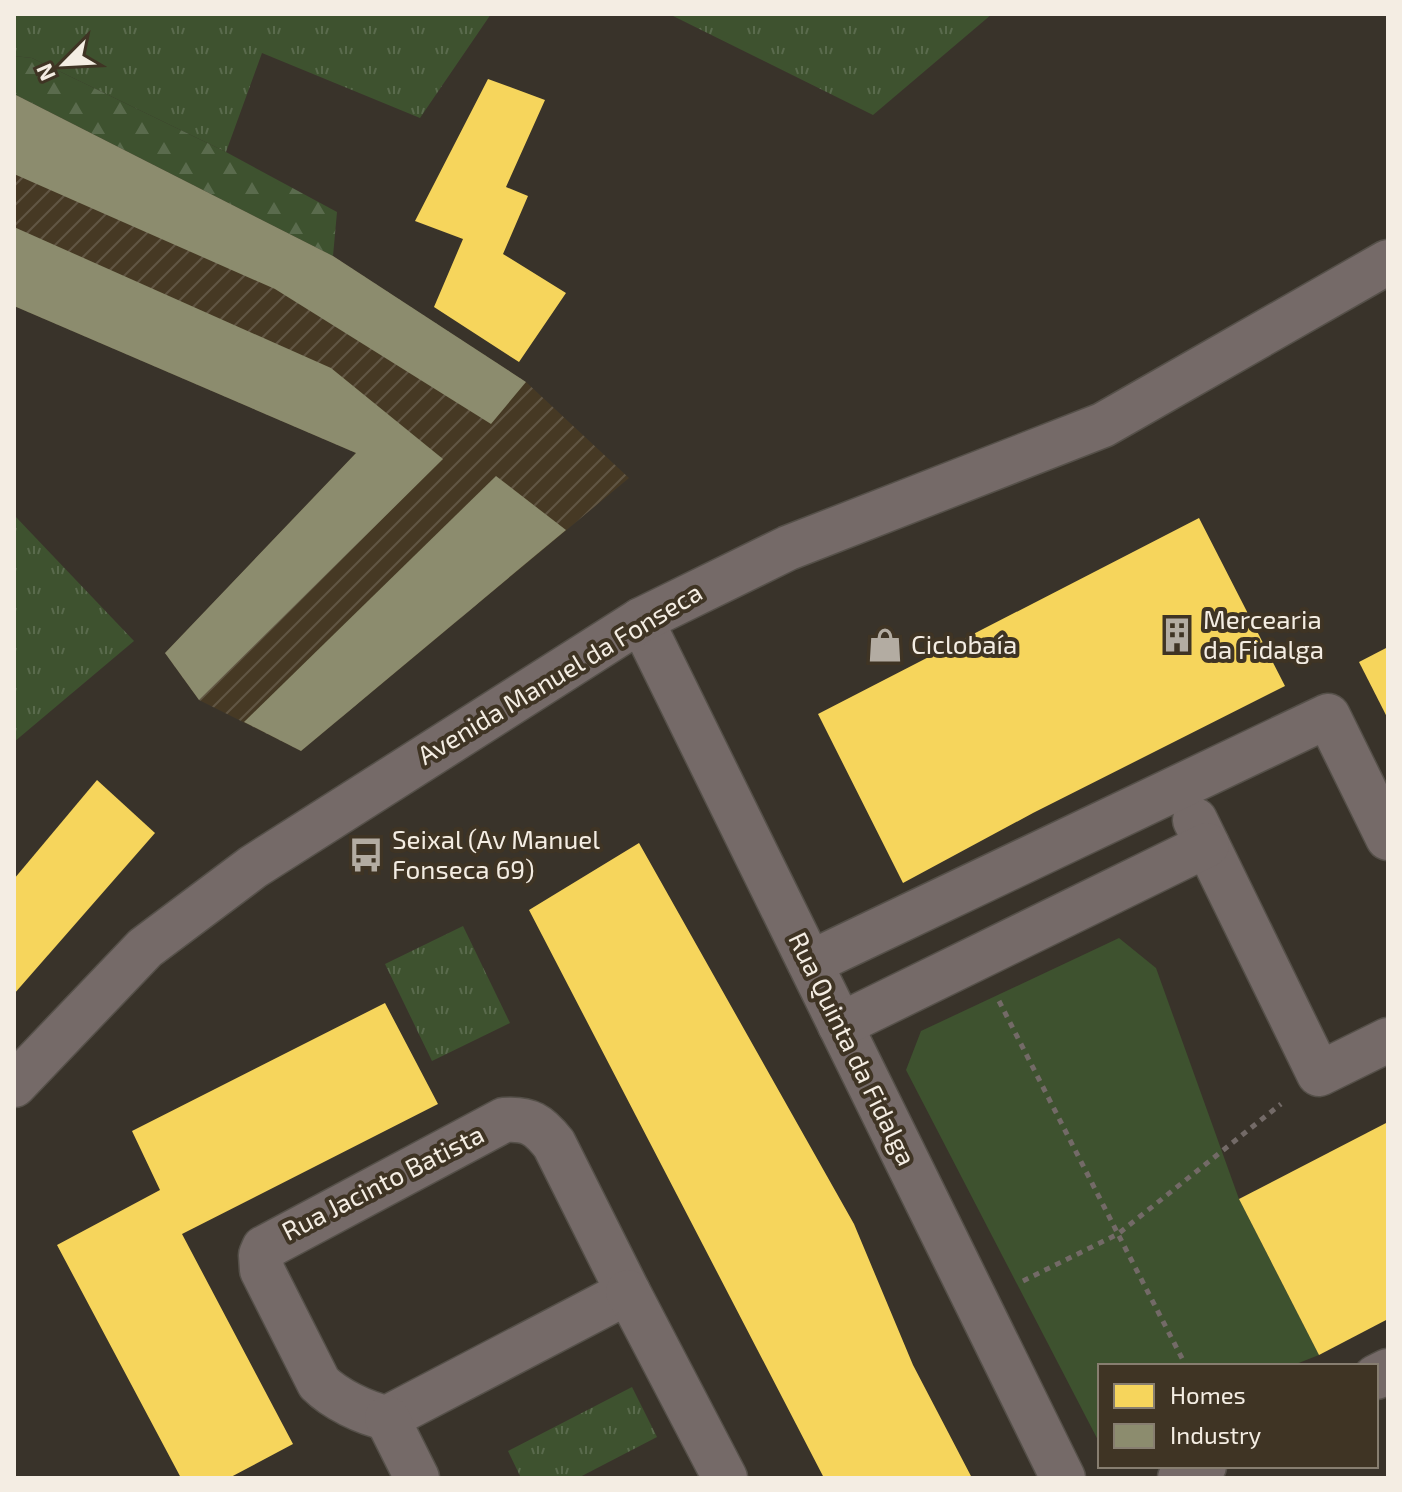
<svg xmlns="http://www.w3.org/2000/svg" width="1402" height="1492" font-family="'Exo 2',sans-serif">
<style>
.industrial{fill:url(#industrial-furrows)}
.grass{fill:url(#grass-tufts)}
.forest{fill:url(#forest-firs)}
.park{fill:#3e522f}
.homes{fill:#f6d55c}
.industry{fill:#8c8c6e}
.lines{fill:none;stroke-linecap:round;stroke-linejoin:round}
.minor-casing{stroke:#555049;stroke-width:47}
.tertiary-casing{stroke:#555049;stroke-width:47}
.path{stroke:#736a67;stroke-width:5;stroke-dasharray:6 6;stroke-linecap:butt}
.minor{stroke:#756a68;stroke-width:44}
.tertiary{stroke:#756a68;stroke-width:44}
.labels{text-anchor:middle;stroke-width:8;stroke-linejoin:round;paint-order:stroke}
.poi-label{font-size:26px;fill:#f4ede3;stroke:#3f3424;text-anchor:start}
.street-label{font-size:26px;fill:#f4ede3;stroke:#3f3424}
</style>
<defs>
<pattern id="industrial-furrows" width="10" height="10" patternUnits="userSpaceOnUse" patternTransform="scale(2)"><rect width="10" height="10" fill="#463924"/><path d="M-1 1l2-2M0 10L10 0M9 11l2-2" fill="none" stroke="#615644"/></pattern>
<pattern id="grass-tufts" width="24" height="20" patternUnits="userSpaceOnUse" patternTransform="scale(2)"><rect width="24" height="20" fill="#3e522f"/><path d="M3 7l-1-3M5 7V3M7 7l1-3M15 17l-1-3M17 17v-4M19 17l1-3" fill="none" stroke="#5a6b4d"/></pattern>
<pattern id="forest-firs" width="22" height="20" patternUnits="userSpaceOnUse" patternTransform="scale(2)"><rect width="22" height="20" fill="#3e522f"/><path d="M5 1l3.5 6h-7zM16 11l3.5 6h-7z" fill="#5a6b4d"/></pattern>
</defs>
<rect width="100%" height="100%" fill="#39332a"/>
<path class="industrial" d="M 14,94 L 333,256 L 526,382 L 629,478 L 301,751 L 199,700 L 165,653 L 356,453 L 14,306 Z"/>
<g class="grass">
<path d="M 14,14 L 491,14 L 420,118 L 262,53 L 226,152 L 32,58 L 14,56 Z"/>
<path d="M 669,14 L 992,14 L 873,115 Z"/>
<path d="M 14,515 L 134,641 L 14,742 Z"/>
<path d="M 463,926 L 510,1023 L 432,1061 L 385,964 Z"/>
<path d="M 632,1387 L 657,1437 L 578,1478 L 521,1478 L 508,1451 Z"/>
</g>
<path class="forest" d="M 14,56 L 32,58 L 226,152 L 337,212 L 333,256 L 14,94 Z"/>
<path class="park" d="M 1119,938 L 1156,968 L 1239,1199 L 1319,1355 L 1291,1366 L 1100,1366 L 1100,1444 L 906,1070 L 921,1031 Z"/>
<g class="homes">
<path d="M 488,79 L 545,100 L 506,187 L 528,196 L 503,254 L 566,293 L 519,362 L 434,307 L 463,239 L 415,221 Z"/>
<path d="M 1199,518 L 1285,686 L 1033,813 L 903,883 L 818,714 Z"/>
<path d="M 1388,647 L 1388,719 L 1359,662 Z"/>
<path d="M 97,780 L 155,833 L 14,994 L 14,879 Z"/>
<path d="M 639,843 L 854,1224 L 913,1365 L 972,1478 L 824,1478 L 529,910 Z"/>
<path d="M 385,1003 L 438,1104 L 182,1234 L 293,1444 L 229,1478 L 181,1478 L 57,1245 L 160,1190 L 132,1131 Z"/>
<path d="M 1388,1122 L 1388,1319 L 1319,1355 L 1239,1199 Z"/>
</g>
<g class="industry">
<path d="M 14,94 L 333,256 L 526,382 L 491,424 L 275,289 L 14,174 Z"/>
<path d="M 14,227 L 331,368 L 443,459 L 199,700 L 165,653 L 356,453 L 14,306 Z"/>
<path d="M 496,476 L 566,530 L 301,751 L 244,722 Z"/>
</g>
<g class="lines">
<g class="minor-casing">
<g id="minor">
<path d="M 641,620 L 1063,1478"/>
<path d="M 1195,820 L 1319,1074 L 1388,1040"/>
<path d="M 810,963 L 1328,716 L 1388,838"/>
<path d="M 840,1025 L 1207,845"/>
<path d="M 504,1120 C 529,1118 539,1125 554,1144 L 628,1292 L 387,1418 C 364,1413 335,1399 319,1383 L 262,1270 L 261,1255 L 264,1248 Z"/>
<path d="M 628,1292 L 725,1478"/>
<path d="M 1376,1377 L 1388,1371"/>
<path d="M 387,1418 L 417,1478"/>
<path d="M 1180,1478 L 1204,1466"/>
</g>
</g>
<g class="tertiary-casing">
<path id="tertiary" d="M 14,1085 L 145,948 L 253,867 L 641,620 L 788,548 L 1103,425 L 1388,262"/>
</g>
<g class="path">
<path d="M 999,1001 L 1118,1234 L 1281,1104"/>
<path d="M 1023,1281 L 1118,1234 L 1186,1366"/>
</g>
<use href="#minor" class="minor"/>
<use href="#tertiary" class="tertiary"/>
</g>
<defs>
<g id="building-bare" transform="scale(2.76)"><path d="M-4-6H4V6H1V3H-1V6H-4ZM-2.5-4.3h1.7v1.8h-1.7ZM.8-4.3h1.7v1.8H.8ZM-2.5-1h1.7V.8h-1.7ZM.8-1h1.7V.8H.8Z" fill="#b3aca2" stroke="#3f3424" stroke-width="2.5" paint-order="stroke"/></g>
<g id="shop-bare" transform="scale(2.76)"><path d="M-5-2.5h2.3a2.7 3.5 0 0 1 5.4 0H5L5.5 6h-11ZM-1.5-2.5h3a1.5 2.3 0 0 0-3 0Z" fill="#b3aca2" stroke="#3f3424" stroke-width="2.5" paint-order="stroke"/></g>
<g id="bus-bare" transform="scale(2.76)"><path d="M-5-6H5V4H4V6H2V4H-2V6H-4V4H-5ZM-3.5-4V0h7V-4ZM-3.5 1.2v1.5H-2V1.2ZM2 1.2v1.5H3.5V1.2Z" fill="#b3aca2" stroke="#3f3424" stroke-width="2.5" paint-order="stroke"/></g>
</defs>
<g fill-rule="evenodd">
<use href="#building-bare" x="1177" y="635"/>
<use href="#shop-bare" x="885" y="645"/>
<use href="#bus-bare" x="366" y="855"/>
</g>
<g class="labels">
<g class="poi-label">
<text x="1203" y="629">Mercearia<tspan x="1203" dy="30">da Fidalga</tspan></text>
<text x="911" y="654">Ciclobaía</text>
<text x="392" y="849">Seixal (Av Manuel<tspan x="392" dy="30">Fonseca 69)</tspan></text>
</g>
<g class="street-label">
<text transform="translate(560 674) rotate(-31)" y="9">Avenida Manuel da Fonseca</text>
<text transform="translate(852 1049) rotate(64)" y="9">Rua Quinta da Fidalga</text>
<text transform="translate(383 1183) rotate(-27)" y="9">Rua Jacinto Batista</text>
</g>
</g>
<rect width="1402" height="1492" fill="none" stroke="#f4ede3" stroke-width="32"/>
<rect x="1098" y="1364" width="280" height="104" fill="#3f3424" stroke="#877e70" stroke-width="2"/>
<rect x="1114" y="1384" width="40" height="24" fill="#f6d55c" stroke="#877e70" stroke-width="2"/>
<text x="1170" y="1404" font-size="24" fill="#f4ede3">Homes</text>
<rect x="1114" y="1424" width="40" height="24" fill="#8c8c6e" stroke="#877e70" stroke-width="2"/>
<text x="1170" y="1444" font-size="24" fill="#f4ede3">Industry</text>
<g transform="translate(64 64) rotate(246)" stroke="#3f3424" stroke-width="6" paint-order="stroke">
<path d="M0-6L14 30L0 20L-14 30Z" fill="#f4ede3"/>
<text y="-12" font-size="22" font-weight="bold" text-anchor="middle" fill="#f4ede3">N</text>
</g>
</svg>
